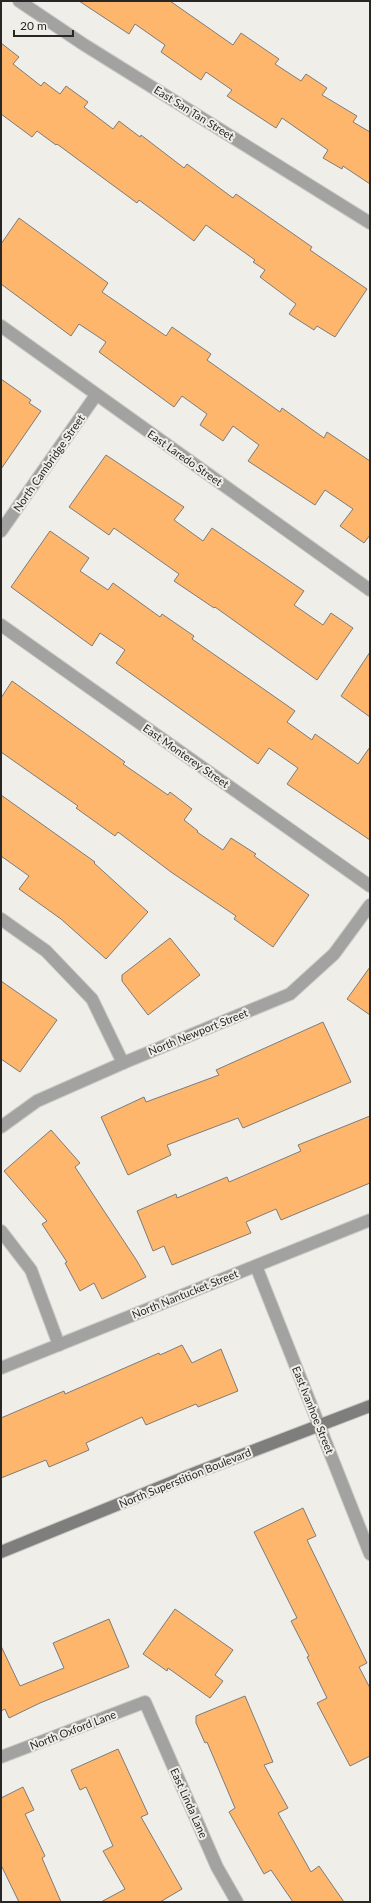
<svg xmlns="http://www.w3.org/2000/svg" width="371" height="1903" font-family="Lato,sans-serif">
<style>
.building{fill:#fdb66b;stroke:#7f7c79}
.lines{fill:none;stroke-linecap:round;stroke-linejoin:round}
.street-casing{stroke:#cbcac6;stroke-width:14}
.secondary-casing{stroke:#cbcac6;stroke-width:14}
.street{stroke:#a2a3a1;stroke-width:12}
.secondary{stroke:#7e7f7c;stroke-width:12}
.labels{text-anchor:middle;stroke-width:4;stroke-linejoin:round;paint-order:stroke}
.street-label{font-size:11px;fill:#282726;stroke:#efeee9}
</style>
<rect width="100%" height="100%" fill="#efeee9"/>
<g class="building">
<path d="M 79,1 L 170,1 L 233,45 L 241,33 L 279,59 L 275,64 L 301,81 L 306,74 L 327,88 L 322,95 L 357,116 L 353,122 L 370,132 L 370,184 L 343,166 L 342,169 L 323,158 L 328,150 L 282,118 L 276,128 L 227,96 L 232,90 L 206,72 L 201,80 L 161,52 L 165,45 L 135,24 L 129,34 Z"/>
<path d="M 1,43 L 19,57 L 13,64 L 41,86 L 44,82 L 60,94 L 66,86 L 88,102 L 84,107 L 113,129 L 119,121 L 140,137 L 141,135 L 184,168 L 187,164 L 233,198 L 236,194 L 312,247 L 310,250 L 367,289 L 335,337 L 317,326 L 314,330 L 289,314 L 296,304 L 260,277 L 265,270 L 253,262 L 255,260 L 206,225 L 194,241 L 139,200 L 137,203 L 57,144 L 56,145 L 37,131 L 32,137 L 1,114 Z"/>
<path d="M 19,218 L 108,283 L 102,292 L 166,336 L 172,327 L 211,354 L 207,360 L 280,412 L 282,408 L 324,438 L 327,432 L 370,461 L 370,535 L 364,543 L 340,526 L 353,509 L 325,490 L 315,505 L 248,461 L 259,445 L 233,426 L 223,441 L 200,425 L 207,414 L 182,396 L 174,407 L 99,352 L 106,342 L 79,324 L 71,336 L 1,284 L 1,244 Z"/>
<path d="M 1,379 L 31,400 L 29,403 L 41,411 L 1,469 Z"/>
<path d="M 106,455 L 184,507 L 174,520 L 203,541 L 212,528 L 304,591 L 294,605 L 323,625 L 331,613 L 353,628 L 317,680 L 215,607 L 214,608 L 174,581 L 179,574 L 114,528 L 109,535 L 69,507 Z"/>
<path d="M 50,531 L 89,558 L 80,571 L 108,590 L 113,583 L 160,617 L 162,614 L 194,636 L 192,639 L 295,711 L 287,722 L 312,740 L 315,734 L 358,764 L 370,747 L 370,840 L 287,784 L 298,768 L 269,748 L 258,764 L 116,663 L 125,650 L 100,633 L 92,646 L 11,587 Z"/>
<path d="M 370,652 L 370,717 L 341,696 Z"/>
<path d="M 12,681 L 125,762 L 123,764 L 168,795 L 170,792 L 192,809 L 184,820 L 198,831 L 197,832 L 223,850 L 231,838 L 256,854 L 254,856 L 309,895 L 273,947 L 234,919 L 236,916 L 171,872 L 118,832 L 115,836 L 76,808 L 78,806 L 1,752 L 1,698 Z"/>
<path d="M 1,795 L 95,862 L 94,863 L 148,912 L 106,959 L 61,919 L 19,889 L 29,876 L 1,856 Z"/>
<path d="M 170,938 L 200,975 L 148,1015 L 122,981 L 122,975 Z"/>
<path d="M 370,967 L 370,1015 L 347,999 Z"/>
<path d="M 1,981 L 57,1020 L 20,1072 L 1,1059 Z"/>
<path d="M 323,1022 L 351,1082 L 243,1128 L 238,1118 L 167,1145 L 171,1155 L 128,1175 L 101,1117 L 144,1097 L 146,1102 L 219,1075 L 216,1070 Z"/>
<path d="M 370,1116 L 370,1183 L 281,1220 L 276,1209 L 246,1222 L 251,1233 L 172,1265 L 164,1246 L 153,1251 L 137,1211 L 176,1194 L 177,1198 L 227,1177 L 229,1182 L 301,1151 L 298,1145 Z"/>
<path d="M 51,1130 L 80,1163 L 75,1167 L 137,1261 L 146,1277 L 102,1299 L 94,1283 L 80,1291 L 65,1263 L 67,1262 L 42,1224 L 47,1221 L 4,1171 Z"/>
<path d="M 182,1345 L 192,1363 L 221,1349 L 238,1391 L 198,1407 L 196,1404 L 146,1425 L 142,1417 L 86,1443 L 89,1450 L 49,1467 L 46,1460 L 1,1478 L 1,1418 L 64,1391 L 65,1394 L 159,1353 L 160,1355 Z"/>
<path d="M 303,1508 L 316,1536 L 307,1540 L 367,1663 L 359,1667 L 370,1688 L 370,1756 L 350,1766 L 317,1703 L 327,1698 L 307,1657 L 309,1656 L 291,1621 L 297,1618 L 254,1532 Z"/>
<path d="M 175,1609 L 233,1650 L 215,1675 L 223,1681 L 210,1698 L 168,1668 L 167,1671 L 143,1654 Z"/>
<path d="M 109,1619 L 129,1667 L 40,1703 L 9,1718 L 5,1709 L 1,1711 L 1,1646 L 20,1686 L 64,1668 L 53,1643 Z"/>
<path d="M 245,1696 L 273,1762 L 264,1765 L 288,1808 L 278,1813 L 311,1872 L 319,1866 L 344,1902 L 293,1902 L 271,1870 L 264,1874 L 229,1812 L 235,1808 L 207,1742 L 205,1743 L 196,1723 L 196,1716 Z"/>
<path d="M 118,1749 L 148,1814 L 141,1817 L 182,1889 L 160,1902 L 101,1902 L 125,1889 L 103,1851 L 113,1846 L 86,1787 L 80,1790 L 71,1770 Z"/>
<path d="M 23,1787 L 34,1810 L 25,1814 L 45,1856 L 42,1858 L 61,1902 L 19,1902 L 1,1865 L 1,1798 Z"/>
</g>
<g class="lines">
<g class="street-casing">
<g id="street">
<path d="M 19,1 L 83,44 L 370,223"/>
<path d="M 1,326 L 370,590"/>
<path d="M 1,531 L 96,395"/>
<path d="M 1,625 L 370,886"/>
<path d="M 1,919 L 46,951 L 92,999 L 123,1063"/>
<path d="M 1,1127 L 37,1101 L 123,1063 L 290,994 L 334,954 L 370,905"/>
<path d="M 1,1231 L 31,1270 L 59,1345"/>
<path d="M 256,1266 L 370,1554"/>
<path d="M 1,1368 L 370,1220"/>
<path d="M 1,1757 L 145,1702 L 217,1867 L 237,1902"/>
</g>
</g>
<g class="secondary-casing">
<path id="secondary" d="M 1,1552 L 195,1473 L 370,1406"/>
</g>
<use href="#street" class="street"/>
<use href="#secondary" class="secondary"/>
</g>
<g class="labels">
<g class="street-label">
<text transform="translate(194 113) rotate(32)" y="4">East San Tan Street</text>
<text transform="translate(185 458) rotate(35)" y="4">East Laredo Street</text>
<text transform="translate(49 463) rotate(-55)" y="4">North Cambridge Street</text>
<text transform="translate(186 756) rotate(35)" y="4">East Monterey Street</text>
<text transform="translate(198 1032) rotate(-22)" y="4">North Newport Street</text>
<text transform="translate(185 1294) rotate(-22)" y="4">North Nantucket Street</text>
<text transform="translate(313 1410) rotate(68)" y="4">East Ivanhoe Street</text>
<text transform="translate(185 1478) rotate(-22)" y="4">North Superstition Boulevard</text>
<text transform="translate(73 1730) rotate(-21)" y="4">North Oxford Lane</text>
<text transform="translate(189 1803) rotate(66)" y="4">East Linda Lane</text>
</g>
</g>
<rect width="371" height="1903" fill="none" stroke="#282726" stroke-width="4"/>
<path d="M14 30v6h59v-6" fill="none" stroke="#282726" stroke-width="2"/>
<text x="20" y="30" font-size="12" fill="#282726" stroke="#efeee9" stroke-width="3" paint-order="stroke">20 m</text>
</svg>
